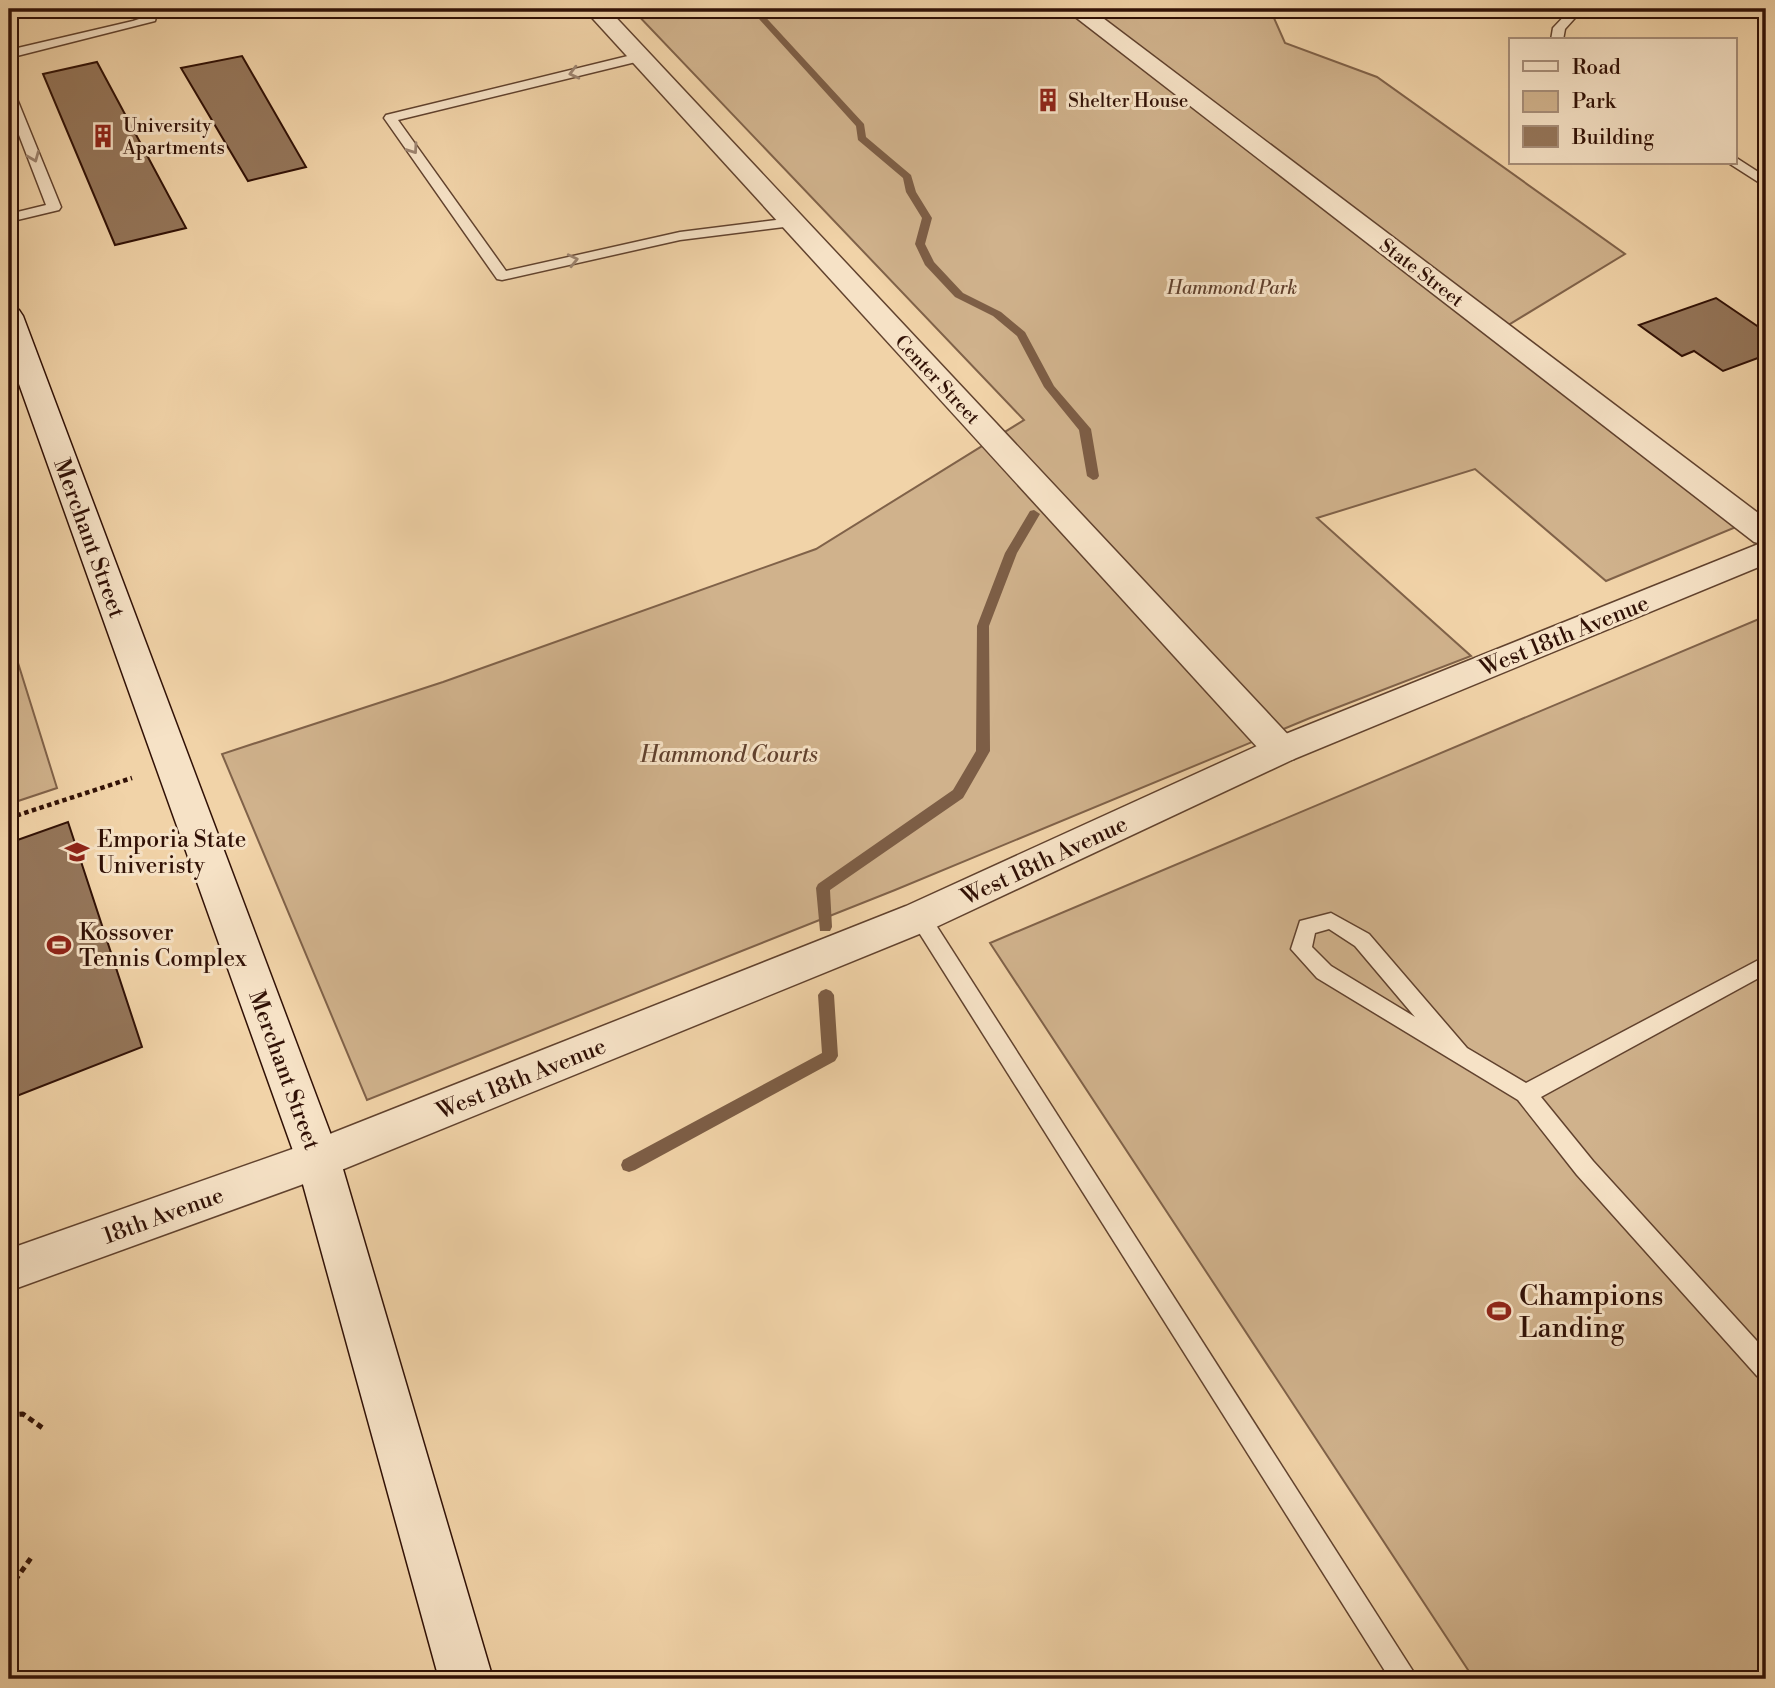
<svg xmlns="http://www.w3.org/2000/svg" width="1775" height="1688" font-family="'Libre Bodoni',serif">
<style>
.green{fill:#d0b28c;stroke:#806249;stroke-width:2}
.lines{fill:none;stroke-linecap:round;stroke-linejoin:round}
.stream{fill:#7d5e46;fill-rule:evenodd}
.building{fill:#95765a;stroke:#311106;stroke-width:2}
.service-casing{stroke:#61422e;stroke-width:3}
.minor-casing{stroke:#61422e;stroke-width:3}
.tertiary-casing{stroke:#61422e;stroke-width:3}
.secondary-casing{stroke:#311106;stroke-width:3}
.path-far1{stroke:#311106;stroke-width:4.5;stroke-dasharray:4.5 3.5;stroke-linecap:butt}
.path{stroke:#311106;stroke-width:5;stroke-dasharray:6 4.5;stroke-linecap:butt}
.service{fill:#f6e2c6;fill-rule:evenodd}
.minor{fill:#f6e2c6;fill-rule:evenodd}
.tertiary{fill:#f6e2c6;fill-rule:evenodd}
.secondary{fill:#f6e2c6;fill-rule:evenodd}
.oneway{stroke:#9d8470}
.labels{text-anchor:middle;stroke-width:6;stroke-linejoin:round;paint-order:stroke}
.far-poi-label{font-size:19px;fill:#311106;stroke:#f6e2c6;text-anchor:start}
.far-street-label{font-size:19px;fill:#311106;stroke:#f6e2c6}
.far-park-label{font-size:19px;font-style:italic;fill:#61412e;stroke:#f6e2c6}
.street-label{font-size:23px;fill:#311106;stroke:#f6e2c6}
.park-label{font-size:23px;font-style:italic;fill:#61412e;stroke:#f6e2c6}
.poi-label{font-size:23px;fill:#311106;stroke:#f6e2c6;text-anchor:start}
.near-poi-label{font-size:28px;fill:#311106;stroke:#f6e2c6;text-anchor:start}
</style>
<rect width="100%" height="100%" fill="#f1d3a8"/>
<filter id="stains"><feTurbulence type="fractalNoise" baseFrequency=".00286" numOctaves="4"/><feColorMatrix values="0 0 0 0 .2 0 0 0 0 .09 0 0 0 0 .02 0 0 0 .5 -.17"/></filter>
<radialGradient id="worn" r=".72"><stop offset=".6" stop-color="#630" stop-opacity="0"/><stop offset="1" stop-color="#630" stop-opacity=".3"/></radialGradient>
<g class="green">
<path d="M 632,9 L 1270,9 L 1285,43 L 1377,77 L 1625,254 L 1492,335 L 1736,527 L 1606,581 L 1475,469 L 1317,518 L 1471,656 L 1310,718 L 895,890 L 367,1100 L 222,754 L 443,682 L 816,549 L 1024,420 Z"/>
<path d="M 1766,616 L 1766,1679 L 1474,1679 L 990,943 Z"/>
<path d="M 9,634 L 57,788 L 9,804 Z"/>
</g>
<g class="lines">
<g class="stream">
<path d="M 750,9 L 758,9 L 864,124 L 866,137 L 911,175 L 916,192 L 932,218 L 925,244 L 934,262 L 963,293 L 1001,312 L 1025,332 L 1054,386 L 1091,429 L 1099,476 L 1097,479 L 1093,480 L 1087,476 L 1079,430 L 1044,387 L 1017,336 L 993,316 L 955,297 L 925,265 L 915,244 L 922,218 L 906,192 L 903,178 L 858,140 L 856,126 Z"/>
<path d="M 1034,510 L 1040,514 L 1017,553 L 989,626 L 990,751 L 963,798 L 830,890 L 832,927 L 830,931 L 820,931 L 816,888 L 818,884 L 953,790 L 976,751 L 977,626 L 1005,553 L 1030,511 Z"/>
<path d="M 826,989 L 831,991 L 834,995 L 838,1056 L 835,1061 L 635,1170 L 629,1172 L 623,1170 L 621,1165 L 623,1160 L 822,1053 L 818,995 L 821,991 Z"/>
</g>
</g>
<g class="building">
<path d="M 242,56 L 306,167 L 248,181 L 181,68 Z"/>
<path d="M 97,62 L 186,228 L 115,245 L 43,74 Z"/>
<path d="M 1716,298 L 1766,332 L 1766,355 L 1723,371 L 1694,351 L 1682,356 L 1639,325 Z"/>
<path d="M 68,822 L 142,1047 L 9,1099 L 9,843 Z"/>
</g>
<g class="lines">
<g class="service-casing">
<g id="service">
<path d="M 146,9 L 158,9 L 155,21 L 9,58 L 9,50 L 133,21 L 145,17 Z"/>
<path d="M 1571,9 L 1583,9 L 1565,29 L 1563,40 L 1551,40 L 1553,28 Z"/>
<path d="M 640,53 L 644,54 L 644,60 L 398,120 L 506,271 L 680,232 L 792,218 L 799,222 L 792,226 L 680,240 L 502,280 L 497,279 L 384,118 L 386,115 Z"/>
<path d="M 9,90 L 15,94 L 61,207 L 59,210 L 9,222 L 9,214 L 46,205 L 9,109 Z"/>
<path d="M 1735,157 L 1766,177 L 1766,187 L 1730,164 L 1735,163 Z"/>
<path d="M 920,909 L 927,911 L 1418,1679 L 1390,1679 L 913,923 L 910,917 L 913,911 Z"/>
<path d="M 1331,913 L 1369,934 L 1467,1048 L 1526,1083 L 1766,956 L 1766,974 L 1541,1097 L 1593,1161 L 1766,1351 L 1766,1379 L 1757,1376 L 1577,1175 L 1518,1100 L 1317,978 L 1291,949 L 1300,921 ZM 1329,929 L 1355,946 L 1415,1017 L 1331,966 L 1312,947 L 1315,933 Z"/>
</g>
</g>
<g class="minor-casing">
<g id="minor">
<path d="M 584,9 L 608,9 L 1294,741 L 1299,750 L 1294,759 L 1281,763 L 1268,759 Z"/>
<path d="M 1065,9 L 1091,9 L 1766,519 L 1766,545 L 1754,542 Z"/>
<path d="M 318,1140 L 334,1145 L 340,1159 L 334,1173 L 9,1291 L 9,1249 Z"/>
</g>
</g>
<g class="tertiary-casing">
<path id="tertiary" d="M 1766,541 L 1766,564 L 1294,759 L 934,928 L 334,1173 L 318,1178 L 302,1173 L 296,1159 L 302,1145 L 906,906 L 1268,741 Z"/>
</g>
<g class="secondary-casing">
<path id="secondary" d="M 9,307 L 19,310 L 23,316 L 340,1159 L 493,1679 L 439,1679 L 296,1159 L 9,356 Z"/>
</g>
<path class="path-far1" d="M 9,818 L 132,778"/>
<g class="path">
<path d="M 9,1415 L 23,1414 L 44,1429"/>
<path d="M 9,1589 L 33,1555"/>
</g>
<use href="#service" class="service"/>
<use href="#minor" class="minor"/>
<use href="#tertiary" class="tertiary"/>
<use href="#secondary" class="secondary"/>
</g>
<defs><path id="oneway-chevron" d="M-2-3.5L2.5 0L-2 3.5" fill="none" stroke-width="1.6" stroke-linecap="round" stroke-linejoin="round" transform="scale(1.75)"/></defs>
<g class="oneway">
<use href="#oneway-chevron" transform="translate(574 73) rotate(166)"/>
<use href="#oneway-chevron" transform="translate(413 149) rotate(55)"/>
<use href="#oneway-chevron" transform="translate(34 157) rotate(68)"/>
<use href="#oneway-chevron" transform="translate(573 260) rotate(-13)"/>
</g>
<defs>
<g id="building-bare" transform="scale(1.89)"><path d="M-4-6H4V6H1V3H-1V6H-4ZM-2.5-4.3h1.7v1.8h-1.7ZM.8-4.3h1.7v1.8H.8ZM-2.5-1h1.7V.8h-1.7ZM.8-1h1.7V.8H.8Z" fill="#8f2418" stroke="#f6e2c6" stroke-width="2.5" paint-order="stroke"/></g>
<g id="university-bare" transform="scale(1.89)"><path d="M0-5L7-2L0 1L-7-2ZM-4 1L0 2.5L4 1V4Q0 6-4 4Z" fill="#8f2418" stroke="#f6e2c6" stroke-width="2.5" paint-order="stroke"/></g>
<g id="stadium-bare" transform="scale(1.89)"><path d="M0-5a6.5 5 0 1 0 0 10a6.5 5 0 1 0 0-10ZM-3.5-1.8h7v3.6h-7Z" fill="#8f2418" stroke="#f6e2c6" stroke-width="2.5" paint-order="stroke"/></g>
</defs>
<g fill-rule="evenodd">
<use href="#building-bare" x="1048" y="100"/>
<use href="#building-bare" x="103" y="136"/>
<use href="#university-bare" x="77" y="852"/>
<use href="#stadium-bare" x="59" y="945"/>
<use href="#stadium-bare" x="1499" y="1311"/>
</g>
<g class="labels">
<g class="far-poi-label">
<text x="1068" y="107">Shelter House</text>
<text x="123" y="132">University<tspan x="123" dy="22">Apartments</tspan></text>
</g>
<g class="far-street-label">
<text transform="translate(1422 272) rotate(37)" y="7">State Street</text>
<text transform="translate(938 379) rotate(47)" y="7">Center Street</text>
</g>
<g class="far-park-label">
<text x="1232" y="294">Hammond Park</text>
</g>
<g class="street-label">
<text transform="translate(90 538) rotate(70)" y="8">Merchant Street</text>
<text transform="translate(1564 635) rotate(-22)" y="8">West 18th Avenue</text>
<text transform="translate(1044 860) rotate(-25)" y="8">West 18th Avenue</text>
<text transform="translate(285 1070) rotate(70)" y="8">Merchant Street</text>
<text transform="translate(521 1078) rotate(-22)" y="8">West 18th Avenue</text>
<text transform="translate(163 1215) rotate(-20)" y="8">18th Avenue</text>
</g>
<g class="park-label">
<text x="729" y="762">Hammond Courts</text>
</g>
<g class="poi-label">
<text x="97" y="847">Emporia State<tspan x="97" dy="26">Univeristy</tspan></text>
<text x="79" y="940">Kossover<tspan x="79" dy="26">Tennis Complex</tspan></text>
</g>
<g class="near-poi-label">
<text x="1519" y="1305">Champions<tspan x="1519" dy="32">Landing</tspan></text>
</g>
</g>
<rect width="1775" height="1688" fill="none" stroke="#f1d3a8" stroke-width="35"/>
<rect x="10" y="10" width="1754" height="1667" fill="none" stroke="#311106" stroke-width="3.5"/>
<rect x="18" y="18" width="1740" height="1653" fill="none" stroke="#311106" stroke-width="2"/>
<rect x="1509" y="38" width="228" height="126" fill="#f6e2c6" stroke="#a78e79" stroke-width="2"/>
<rect x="1523" y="61" width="35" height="10" fill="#f6e2c6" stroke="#a78e79" stroke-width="2"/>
<text x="1572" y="74" font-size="21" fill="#311106">Road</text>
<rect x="1523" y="91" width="35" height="21" fill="#d0b28c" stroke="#a78e79" stroke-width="2"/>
<text x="1572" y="108" font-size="21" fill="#311106">Park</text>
<rect x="1523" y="126" width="35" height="21" fill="#95765a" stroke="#a78e79" stroke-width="2"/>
<text x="1572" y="144" font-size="21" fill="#311106">Building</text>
<rect width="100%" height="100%" filter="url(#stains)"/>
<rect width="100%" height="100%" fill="url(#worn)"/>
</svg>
